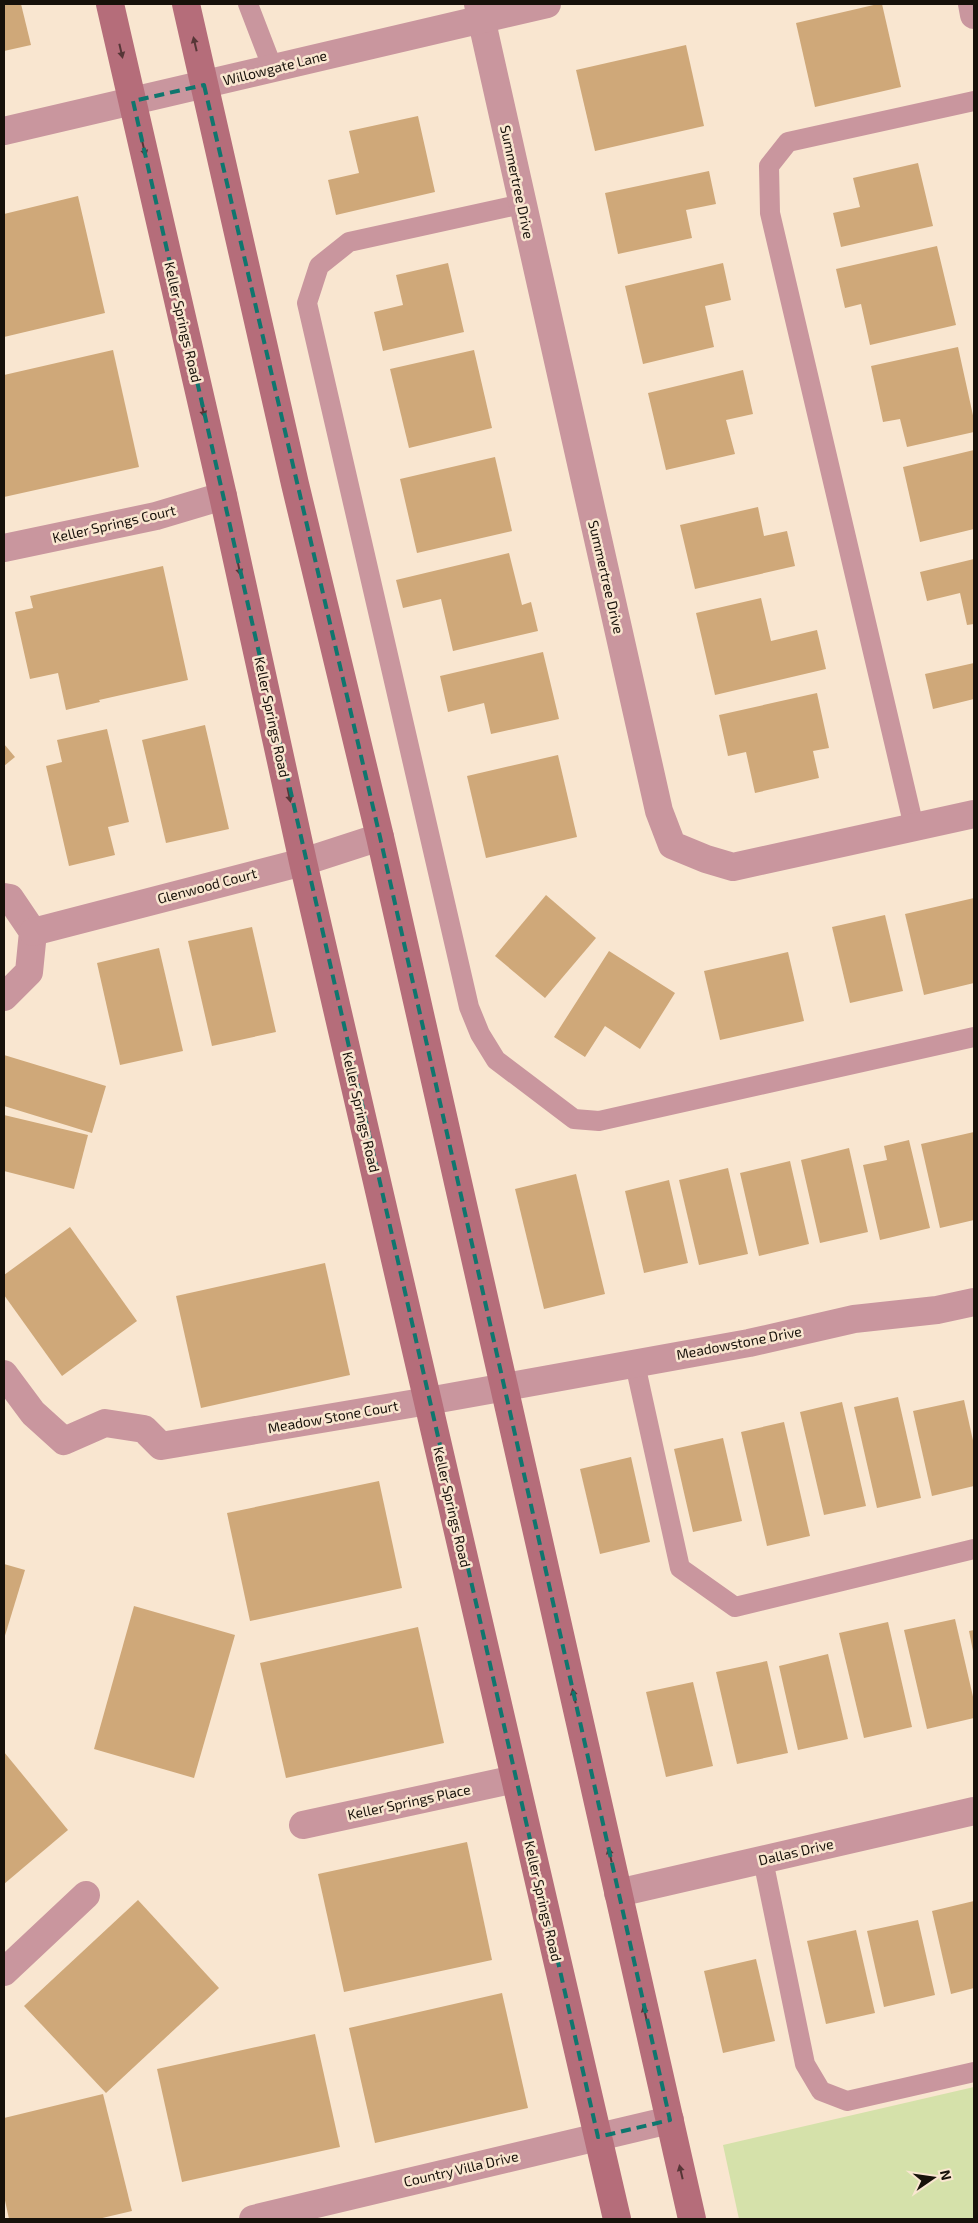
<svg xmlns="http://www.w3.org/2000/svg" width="978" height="2223" font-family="'Exo 2',sans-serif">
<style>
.green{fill:#d5e1aa}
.building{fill:#cfa879}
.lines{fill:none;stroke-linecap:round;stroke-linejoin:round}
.service{stroke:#c9969e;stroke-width:20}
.minor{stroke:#c9969e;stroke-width:28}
.tertiary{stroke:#c9969e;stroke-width:28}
.secondary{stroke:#b56d7a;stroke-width:28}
.oneway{fill:#563637}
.marked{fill:none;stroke:#0f766e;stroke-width:4;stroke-dasharray:10 6;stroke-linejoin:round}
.labels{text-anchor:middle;stroke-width:5;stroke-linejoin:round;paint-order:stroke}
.street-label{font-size:14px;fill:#17110a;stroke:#f9e6d0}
</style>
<rect width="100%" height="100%" fill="#f9e6d0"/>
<path class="green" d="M 974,2087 L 974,2219 L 739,2219 L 723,2145 Z"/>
<g class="building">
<path d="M 4,4 L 21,4 L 31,45 L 4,51 Z"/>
<path d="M 878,4 L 882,4 L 901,87 L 815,107 L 796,23 Z"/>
<path d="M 686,45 L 704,126 L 595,151 L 576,70 Z"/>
<path d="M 418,116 L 435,192 L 336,215 L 328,180 L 359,173 L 349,131 Z"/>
<path d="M 918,163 L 933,226 L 841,247 L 833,213 L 860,207 L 853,178 Z"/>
<path d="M 709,171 L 716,204 L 686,210 L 692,238 L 618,254 L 605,193 Z"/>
<path d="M 78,196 L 105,313 L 4,337 L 4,214 Z"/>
<path d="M 937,246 L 956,325 L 870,345 L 861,304 L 845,308 L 836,269 Z"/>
<path d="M 448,263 L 464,332 L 383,351 L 374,312 L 403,305 L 396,275 Z"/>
<path d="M 723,263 L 731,300 L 705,306 L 714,347 L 643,364 L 625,286 Z"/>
<path d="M 958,347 L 974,420 L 974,432 L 907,447 L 900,419 L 883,422 L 871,366 Z"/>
<path d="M 113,350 L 139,467 L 4,497 L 4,375 Z"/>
<path d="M 474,350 L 492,428 L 409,448 L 390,369 Z"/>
<path d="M 743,370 L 753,414 L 726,420 L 735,454 L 666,470 L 648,393 Z"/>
<path d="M 974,450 L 974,529 L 920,542 L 903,467 Z"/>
<path d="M 495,457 L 512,531 L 417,553 L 400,479 Z"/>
<path d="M 758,507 L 764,536 L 787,531 L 795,566 L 695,589 L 680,525 Z"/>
<path d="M 509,553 L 522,605 L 531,602 L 538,631 L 453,651 L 441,599 L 403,608 L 396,580 Z"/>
<path d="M 974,559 L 974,624 L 967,625 L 960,593 L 927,601 L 920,572 Z"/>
<path d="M 163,566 L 188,680 L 99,700 L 100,702 L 66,710 L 58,673 L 30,679 L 15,612 L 33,608 L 30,596 Z"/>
<path d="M 761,598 L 771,641 L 817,630 L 826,669 L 715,695 L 696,613 Z"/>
<path d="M 543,652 L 559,719 L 491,734 L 484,703 L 448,712 L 440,676 Z"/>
<path d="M 974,663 L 974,699 L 933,709 L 925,674 Z"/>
<path d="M 817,693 L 829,748 L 813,751 L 819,778 L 755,793 L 746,752 L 728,756 L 719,715 Z"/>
<path d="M 205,725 L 229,829 L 166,843 L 142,740 Z"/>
<path d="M 107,729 L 129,822 L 108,827 L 115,855 L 69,866 L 46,766 L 62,762 L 57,740 Z"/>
<path d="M 4,744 L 15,757 L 4,766 Z"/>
<path d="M 558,755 L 577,837 L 486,858 L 467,776 Z"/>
<path d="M 546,895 L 596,938 L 545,998 L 495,956 Z"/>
<path d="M 974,898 L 974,983 L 924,995 L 905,914 Z"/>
<path d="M 885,915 L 903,991 L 850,1003 L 832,927 Z"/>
<path d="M 252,927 L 276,1032 L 212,1046 L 188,941 Z"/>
<path d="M 159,948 L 183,1051 L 120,1065 L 97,963 Z"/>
<path d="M 609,951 L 675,993 L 640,1049 L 605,1026 L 585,1057 L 554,1037 Z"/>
<path d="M 788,952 L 804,1021 L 720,1040 L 704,971 Z"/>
<path d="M 4,1055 L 106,1086 L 92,1133 L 4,1106 Z"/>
<path d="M 4,1115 L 88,1135 L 74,1189 L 4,1171 Z"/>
<path d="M 974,1132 L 974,1220 L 940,1228 L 921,1144 Z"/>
<path d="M 909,1140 L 930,1228 L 880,1240 L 863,1165 L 887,1160 L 884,1146 Z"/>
<path d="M 849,1148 L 868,1232 L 820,1243 L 801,1160 Z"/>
<path d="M 790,1161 L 809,1244 L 759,1256 L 740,1173 Z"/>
<path d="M 728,1168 L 748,1254 L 699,1265 L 679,1180 Z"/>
<path d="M 576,1174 L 605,1294 L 544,1309 L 515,1189 Z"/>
<path d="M 669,1180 L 688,1263 L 644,1273 L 625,1191 Z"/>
<path d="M 70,1227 L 137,1321 L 62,1376 L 4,1295 L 4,1275 Z"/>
<path d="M 325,1263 L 350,1375 L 201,1408 L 176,1296 Z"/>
<path d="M 898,1397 L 921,1498 L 877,1508 L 854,1407 Z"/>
<path d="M 964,1400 L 974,1445 L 974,1486 L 932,1496 L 913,1411 Z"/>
<path d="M 842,1402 L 866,1506 L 824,1515 L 800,1412 Z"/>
<path d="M 784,1422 L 810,1536 L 767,1546 L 741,1432 Z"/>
<path d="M 723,1438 L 742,1521 L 693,1532 L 674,1449 Z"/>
<path d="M 631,1457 L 650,1542 L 600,1554 L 580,1469 Z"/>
<path d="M 379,1481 L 402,1588 L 250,1621 L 227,1513 Z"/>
<path d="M 4,1564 L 25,1570 L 4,1639 Z"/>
<path d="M 134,1606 L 235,1635 L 194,1778 L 94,1749 Z"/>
<path d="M 955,1619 L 974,1701 L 974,1718 L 927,1729 L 904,1630 Z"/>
<path d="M 888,1622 L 912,1727 L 864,1738 L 839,1633 Z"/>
<path d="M 418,1627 L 444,1743 L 286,1778 L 260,1663 Z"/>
<path d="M 974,1630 L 974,1651 L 973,1651 L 969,1631 Z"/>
<path d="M 828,1654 L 848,1739 L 798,1750 L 779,1666 Z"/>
<path d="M 767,1661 L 788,1753 L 737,1764 L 716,1672 Z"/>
<path d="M 693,1682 L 713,1766 L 666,1777 L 646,1692 Z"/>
<path d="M 4,1752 L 68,1830 L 4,1884 Z"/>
<path d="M 467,1842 L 492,1960 L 344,1992 L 318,1874 Z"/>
<path d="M 138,1900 L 219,1988 L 106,2093 L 24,2006 Z"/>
<path d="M 974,1901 L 974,1988 L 951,1994 L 932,1911 Z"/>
<path d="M 918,1920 L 935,1995 L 884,2007 L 867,1931 Z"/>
<path d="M 856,1930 L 875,2013 L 826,2024 L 807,1941 Z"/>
<path d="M 756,1959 L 775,2041 L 723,2053 L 704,1971 Z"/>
<path d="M 502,1993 L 528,2108 L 375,2143 L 349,2028 Z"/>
<path d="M 315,2034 L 340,2147 L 182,2182 L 157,2069 Z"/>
<path d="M 103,2094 L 132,2211 L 98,2219 L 9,2219 L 4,2196 L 4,2118 Z"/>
</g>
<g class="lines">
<g class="service">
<path d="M 248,4 L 273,69"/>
<path d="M 522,204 L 349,242 L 319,266 L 307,303 L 469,1007 L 480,1034 L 496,1060 L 574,1119 L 599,1121 L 974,1037"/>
<path d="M 914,827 L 770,213 L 769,166 L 788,142 L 974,101"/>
<path d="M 635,1364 L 680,1568 L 735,1607 L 974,1549"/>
<path d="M 763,1860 L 805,2064 L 821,2091 L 847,2101 L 974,2072"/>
</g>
<g class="minor">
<path d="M 478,4 L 659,811 L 672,845 L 706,859 L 733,867 L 974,814"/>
<path d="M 972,4 L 974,15"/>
<path d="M 4,548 L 156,516 L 223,496"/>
<path d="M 4,897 L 10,898 L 33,932 L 29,972 L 4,997"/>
<path d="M 33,932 L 303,862 L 380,837"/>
<path d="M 4,1374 L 33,1413 L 64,1441 L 105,1423 L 144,1429 L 161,1446 L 428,1401 L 749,1343 L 854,1319 L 937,1310 L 974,1302"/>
<path d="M 303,1825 L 515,1779"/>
<path d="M 618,1893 L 974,1811"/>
<path d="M 4,1972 L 86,1895"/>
<path d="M 253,2219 L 670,2120"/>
</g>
<path class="tertiary" d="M 4,131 L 547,4"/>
<g class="secondary">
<path d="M 110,4 L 223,496 L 303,862 L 617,2219"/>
<path d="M 186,4 L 295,484 L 380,837 L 692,2219"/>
</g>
</g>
<defs><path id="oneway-solid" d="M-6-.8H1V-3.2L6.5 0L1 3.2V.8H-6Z" transform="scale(1.25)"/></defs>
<g class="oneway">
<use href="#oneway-solid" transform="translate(195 44) rotate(-103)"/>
<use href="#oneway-solid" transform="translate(121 51) rotate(77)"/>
<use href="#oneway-solid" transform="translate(144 149) rotate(77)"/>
<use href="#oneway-solid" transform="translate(203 410) rotate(77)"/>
<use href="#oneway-solid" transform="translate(239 568) rotate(78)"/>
<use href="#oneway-solid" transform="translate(289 795) rotate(78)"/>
<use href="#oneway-solid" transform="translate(574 1696) rotate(-103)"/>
<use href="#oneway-solid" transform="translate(610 1855) rotate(-103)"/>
<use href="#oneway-solid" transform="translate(645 2013) rotate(-103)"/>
<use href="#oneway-solid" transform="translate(681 2172) rotate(-103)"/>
</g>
<path class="marked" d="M 204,85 L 380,837 L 670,2120 L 598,2137 L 133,101 Z"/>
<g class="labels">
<g class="street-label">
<text transform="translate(275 68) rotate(-14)" y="5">Willowgate Lane</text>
<text transform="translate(517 182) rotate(78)" y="5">Summertree Drive</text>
<text transform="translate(183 322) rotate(77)" y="5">Keller Springs Road</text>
<text transform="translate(114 524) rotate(-13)" y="5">Keller Springs Court</text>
<text transform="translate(606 577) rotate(77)" y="5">Summertree Drive</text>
<text transform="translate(272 717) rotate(78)" y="5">Keller Springs Road</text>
<text transform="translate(207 886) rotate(-15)" y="5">Glenwood Court</text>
<text transform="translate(361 1112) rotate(77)" y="5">Keller Springs Road</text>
<text transform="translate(739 1343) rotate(-11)" y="5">Meadowstone Drive</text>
<text transform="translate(333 1417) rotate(-10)" y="5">Meadow Stone Court</text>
<text transform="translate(452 1507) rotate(77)" y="5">Keller Springs Road</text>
<text transform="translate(409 1802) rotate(-12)" y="5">Keller Springs Place</text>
<text transform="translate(796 1852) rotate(-13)" y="5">Dallas Drive</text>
<text transform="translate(543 1901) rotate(77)" y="5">Keller Springs Road</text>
<text transform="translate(461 2169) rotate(-13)" y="5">Country Villa Drive</text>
</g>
</g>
<rect width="978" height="2223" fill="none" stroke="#17110a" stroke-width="10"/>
<g transform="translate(933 2178) rotate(77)" stroke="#f9e6d0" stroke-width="4" paint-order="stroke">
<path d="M0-4L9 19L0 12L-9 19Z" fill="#17110a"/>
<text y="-8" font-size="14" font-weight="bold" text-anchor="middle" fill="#17110a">N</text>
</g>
</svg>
